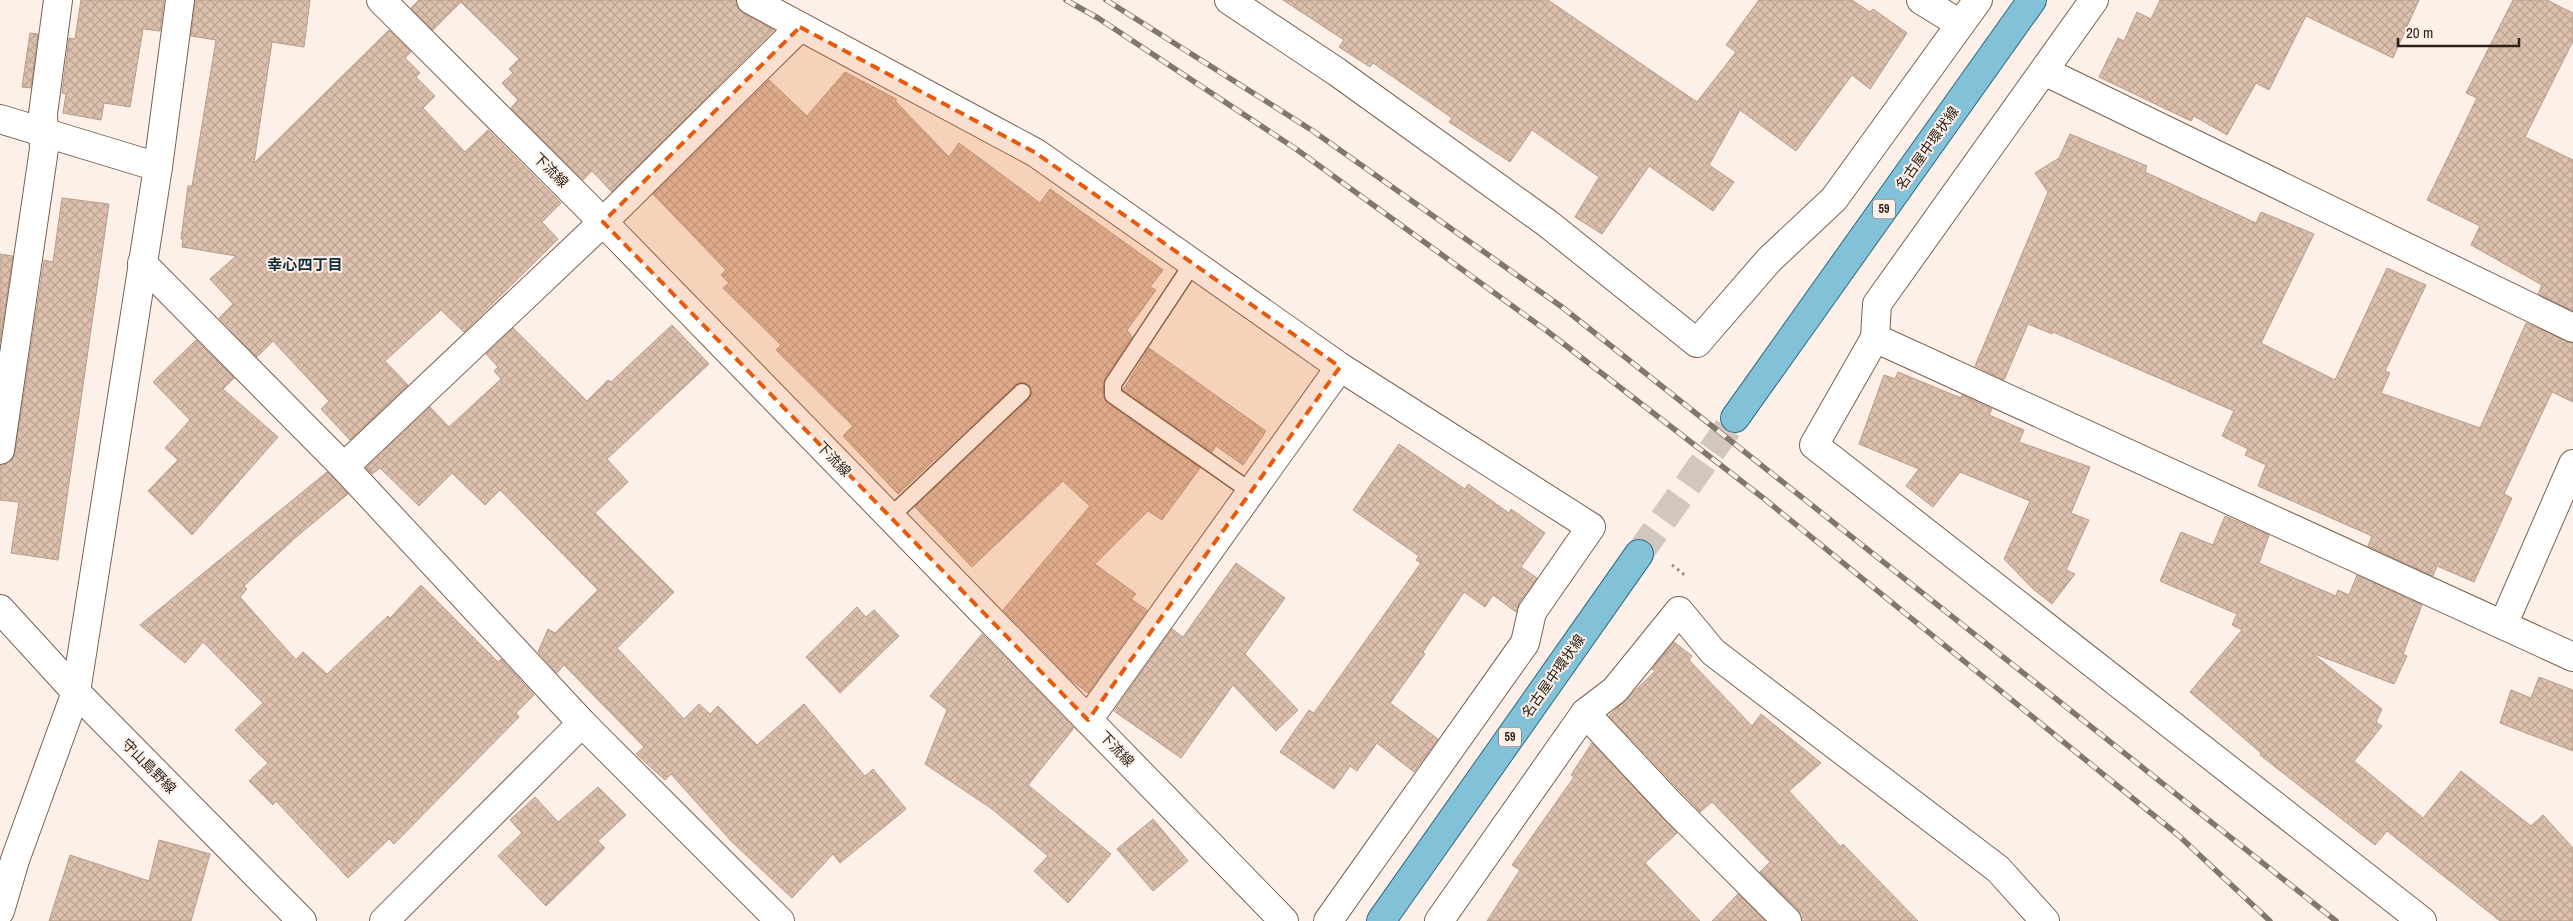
<svg xmlns="http://www.w3.org/2000/svg" width="2573" height="921" font-family="'Archivo Narrow','Noto Sans JP',sans-serif">
<style>
.building{fill:url(#building-cross-hatch);stroke:#b99d8b}
.lines{fill:none;stroke-linecap:round;stroke-linejoin:round}
.primary-tunnel{stroke:#d2c7bf;stroke-width:28;stroke-dasharray:28 14;stroke-linecap:butt}
.lane-casing{stroke:#7c6251;stroke-width:19}
.street-casing{stroke:#7c6251;stroke-width:30}
.primary-casing{stroke:#2e6e83;stroke-width:30}
.path{stroke:#9b9088;stroke-width:3;stroke-dasharray:2.5 4;stroke-linecap:butt}
.lane{stroke:#fff;stroke-width:16}
.street{stroke:#fff;stroke-width:28}
.primary{stroke:#82c1d7;stroke-width:28}
.rail-casing{stroke:#82776f;stroke-width:5.5}
.rail{stroke:#fcf0e8;stroke-width:4;stroke-dasharray:11;stroke-linecap:butt}
.marked{fill:#e8590c;fill-opacity:0.2;stroke:#e8590c;stroke-width:4;stroke-dasharray:10 6;stroke-linejoin:round}
.labels{text-anchor:middle;stroke-width:4;stroke-linejoin:round;paint-order:stroke}
.shield{fill:#fcf0e8;stroke:#6a6058;stroke-width:1}
.shield-label{font-size:12px;font-weight:bold;fill:#2c221a}
.street-label{font-size:14px;fill:#2c221a;stroke:#fcf0e8}
.neighbourhood-label{font-size:15px;font-weight:bold;fill:#112e39;stroke:#fcf0e8}
</style>
<defs>
<pattern id="building-cross-hatch" width="8" height="8" patternUnits="userSpaceOnUse" patternTransform="scale(1.25)"><rect width="8" height="8" fill="#dcbfac"/><path d="M0 0l8 8M0 8l8-8" fill="none" stroke="#bda493"/></pattern>
</defs>
<rect width="100%" height="100%" fill="#fcf0e8"/>
<g class="building">
<path d="M 81,0 L 164,0 L 160,31 L 143,29 L 130,107 L 104,103 L 101,120 L 63,113 L 66,94 L 62,93 L 69,38 L 75,39 Z"/>
<path d="M 195,0 L 310,0 L 304,47 L 272,42 L 254,163 L 389,30 L 411,52 L 405,58 L 420,73 L 416,77 L 435,96 L 423,108 L 465,152 L 488,130 L 561,203 L 542,222 L 558,239 L 464,332 L 441,310 L 385,361 L 408,385 L 350,440 L 321,409 L 329,401 L 273,341 L 257,357 L 219,318 L 233,304 L 210,279 L 236,256 L 182,247 L 183,239 L 181,239 L 188,186 L 192,186 L 216,40 L 191,36 Z"/>
<path d="M 419,0 L 735,0 L 738,8 L 743,13 L 774,30 L 612,192 L 592,171 L 583,180 L 511,108 L 518,100 L 502,83 L 513,73 L 509,69 L 519,59 L 461,2 L 433,30 L 411,8 Z"/>
<path d="M 1283,0 L 1548,0 L 1697,102 L 1736,52 L 1726,45 L 1759,0 L 1852,0 L 1870,12 L 1873,9 L 1907,33 L 1870,89 L 1852,75 L 1796,151 L 1740,110 L 1709,165 L 1734,182 L 1713,211 L 1649,166 L 1602,234 L 1575,217 L 1599,177 L 1532,130 L 1510,162 L 1449,122 L 1452,118 L 1373,63 L 1370,67 L 1339,47 L 1344,40 Z"/>
<path d="M 2160,0 L 2419,0 L 2393,58 L 2306,16 L 2269,90 L 2256,83 L 2227,135 L 2194,116 L 2191,121 L 2099,77 L 2118,38 L 2124,41 L 2137,12 L 2151,19 Z"/>
<path d="M 2513,0 L 2547,0 L 2573,13 L 2573,41 L 2525,137 L 2573,160 L 2573,311 L 2538,294 L 2542,285 L 2471,245 L 2480,226 L 2427,200 L 2477,98 L 2466,93 Z"/>
<path d="M 30,33 L 38,34 L 31,88 L 22,87 Z"/>
<path d="M 845,72 L 896,99 L 896,102 L 949,157 L 959,143 L 1040,203 L 1050,189 L 1163,270 L 1150,287 L 1156,290 L 1127,330 L 1132,337 L 1105,378 L 1103,395 L 1107,403 L 1200,468 L 1162,520 L 1148,511 L 1095,564 L 1136,594 L 1131,599 L 1147,610 L 1088,693 L 1072,681 L 1003,610 L 1090,506 L 1063,481 L 972,567 L 915,507 L 1029,399 L 1032,394 L 1030,386 L 1024,382 L 1015,385 L 898,494 L 843,436 L 853,426 L 776,350 L 781,345 L 723,288 L 729,283 L 721,275 L 726,270 L 653,194 L 769,80 L 807,116 Z"/>
<path d="M 2070,134 L 2147,166 L 2145,172 L 2256,223 L 2261,212 L 2314,234 L 2261,343 L 2335,380 L 2387,268 L 2426,285 L 2385,371 L 2390,373 L 2381,393 L 2480,428 L 2526,323 L 2573,343 L 2573,402 L 2552,392 L 2504,494 L 2512,498 L 2474,582 L 2437,566 L 2433,576 L 2368,546 L 2372,536 L 2258,486 L 2266,465 L 2245,455 L 2248,449 L 2222,436 L 2234,411 L 2053,332 L 2052,334 L 2028,324 L 2004,380 L 1975,366 L 2048,192 L 2035,173 L 2059,158 Z"/>
<path d="M 62,198 L 109,204 L 58,560 L 11,553 L 19,502 L 0,500 L 0,465 L 12,460 L 15,452 L 44,260 L 53,262 Z"/>
<path d="M 0,254 L 13,256 L 0,342 Z"/>
<path d="M 672,325 L 709,364 L 607,459 L 628,482 L 595,513 L 674,592 L 617,648 L 684,719 L 699,704 L 710,714 L 718,706 L 757,745 L 804,704 L 865,776 L 873,769 L 906,809 L 840,863 L 833,854 L 792,898 L 732,842 L 671,774 L 665,780 L 636,754 L 644,747 L 564,665 L 557,673 L 538,652 L 548,629 L 555,633 L 598,590 L 500,490 L 485,505 L 452,473 L 419,506 L 380,468 L 372,474 L 366,468 L 430,407 L 449,427 L 501,379 L 494,371 L 498,367 L 486,354 L 513,328 L 587,401 L 608,380 L 611,382 Z"/>
<path d="M 196,340 L 234,378 L 223,389 L 278,437 L 192,535 L 148,491 L 178,460 L 165,448 L 190,420 L 153,382 Z"/>
<path d="M 1149,348 L 1266,431 L 1243,465 L 1216,446 L 1212,452 L 1123,390 Z"/>
<path d="M 1898,372 L 1961,398 L 1962,395 L 1992,409 L 1989,415 L 2024,430 L 2019,442 L 2090,467 L 2071,513 L 2089,520 L 2066,570 L 2075,574 L 2052,604 L 2033,589 L 2004,559 L 2030,501 L 1960,472 L 1933,507 L 1906,486 L 1919,469 L 1859,444 L 1884,375 L 1895,379 Z"/>
<path d="M 1399,444 L 1465,489 L 1468,484 L 1509,513 L 1511,509 L 1545,533 L 1521,567 L 1537,578 L 1519,603 L 1516,612 L 1493,595 L 1485,607 L 1464,592 L 1423,652 L 1425,654 L 1390,703 L 1438,739 L 1414,772 L 1377,743 L 1357,771 L 1350,766 L 1334,789 L 1280,752 L 1309,710 L 1314,713 L 1421,563 L 1416,560 L 1419,556 L 1353,510 Z"/>
<path d="M 327,472 L 348,494 L 295,538 L 244,586 L 247,589 L 240,597 L 296,660 L 303,652 L 327,674 L 388,616 L 390,618 L 421,585 L 498,662 L 501,659 L 534,695 L 516,713 L 519,717 L 394,844 L 389,839 L 348,878 L 276,801 L 273,805 L 249,781 L 268,763 L 235,730 L 263,703 L 203,642 L 185,663 L 140,625 Z"/>
<path d="M 2225,516 L 2269,535 L 2259,563 L 2336,596 L 2338,590 L 2349,595 L 2357,575 L 2422,605 L 2403,654 L 2407,656 L 2394,684 L 2312,653 L 2382,709 L 2376,722 L 2382,726 L 2354,761 L 2423,818 L 2461,771 L 2531,826 L 2543,815 L 2573,848 L 2573,921 L 2500,921 L 2387,831 L 2375,845 L 2260,755 L 2261,753 L 2190,692 L 2242,630 L 2232,625 L 2237,614 L 2160,581 L 2181,532 L 2213,545 Z"/>
<path d="M 1236,563 L 1285,598 L 1245,654 L 1298,710 L 1276,731 L 1233,685 L 1181,758 L 1114,711 L 1172,629 L 1183,637 Z"/>
<path d="M 857,607 L 866,617 L 874,610 L 899,636 L 840,693 L 806,657 Z"/>
<path d="M 982,634 L 1074,728 L 1028,785 L 1111,854 L 1068,903 L 1034,871 L 1048,856 L 992,809 L 925,764 L 947,710 L 930,696 Z"/>
<path d="M 1674,642 L 1692,656 L 1689,660 L 1752,726 L 1761,714 L 1821,763 L 1789,791 L 1841,847 L 1843,844 L 1918,921 L 1802,921 L 1798,910 L 1760,872 L 1770,862 L 1712,802 L 1700,812 L 1609,716 L 1655,671 L 1652,669 Z"/>
<path d="M 2539,677 L 2573,690 L 2573,751 L 2500,723 L 2511,690 L 2531,698 Z"/>
<path d="M 1592,743 L 1677,833 L 1645,863 L 1700,921 L 1487,921 L 1520,870 L 1512,865 L 1574,777 L 1571,775 Z"/>
<path d="M 598,787 L 626,815 L 598,841 L 605,848 L 546,906 L 498,856 L 522,833 L 510,820 L 535,797 L 558,822 Z"/>
<path d="M 1153,819 L 1188,861 L 1153,891 L 1117,849 Z"/>
<path d="M 159,840 L 210,854 L 191,921 L 49,921 L 70,855 L 149,881 Z"/>
<path d="M 1738,894 L 1765,921 L 1712,921 Z"/>
</g>
<g class="lines">
<path class="primary-tunnel" d="M 1639,554 L 1735,418"/>
<g class="lane-casing">
<g id="lane">
<path d="M 1193,263 L 1113,384 L 1113,395 L 1250,491"/>
<path d="M 890,517 L 1022,392"/>
</g>
</g>
<g class="street-casing">
<g id="street">
<path d="M 381,0 L 603,222 L 1284,921"/>
<path d="M 751,0 L 1036,153 L 1340,367 L 1591,527 L 1532,612 L 1525,643 L 1328,921"/>
<path d="M 1229,0 L 1337,72 L 1547,223 L 1697,343 L 1769,260 L 1834,199 L 1978,0"/>
<path d="M 1921,0 L 1960,24"/>
<path d="M 2094,0 L 1877,304 L 1875,338 L 1814,445 L 2422,921"/>
<path d="M 2044,71 L 2573,328"/>
<path d="M 0,119 L 158,167"/>
<path d="M 142,263 L 344,467 L 582,723 L 780,921"/>
<path d="M 1875,338 L 2573,657"/>
<path d="M 0,450 L 44,149 L 43,114 L 58,0"/>
<path d="M 344,467 L 603,222 L 800,27"/>
<path d="M 0,609 L 76,692 L 302,921"/>
<path d="M 2503,625 L 2573,464"/>
<path d="M 1585,713 L 1673,807 L 1787,921"/>
<path d="M 1088,720 L 1340,367"/>
<path d="M 0,911 L 15,860 L 76,692 L 158,167 L 180,0"/>
<path d="M 384,921 L 582,723"/>
<path d="M 1439,921 L 1585,713 L 1615,690 L 1679,611 L 1713,652 L 1998,869 L 2045,921"/>
</g>
</g>
<g class="primary-casing">
<g id="primary">
<path d="M 1735,418 L 2032,0"/>
<path d="M 1381,921 L 1639,554"/>
</g>
</g>
<path class="path" d="M 1672,565 L 1686,576"/>
<use href="#lane" class="lane"/>
<use href="#street" class="street"/>
<use href="#primary" class="primary"/>
<g class="rail-casing">
<g id="rail">
<path d="M 1066,0 L 1098,18 L 1296,149 L 1547,331 L 1762,497 L 2178,835 L 2270,921"/>
<path d="M 1106,0 L 1313,131 L 1562,307 L 2336,921"/>
</g>
</g>
<use href="#rail" class="rail"/>
</g>
<path class="marked" d="M 800,27 L 1036,153 L 1340,367 L 1088,720 L 603,222 Z"/>
<g class="labels">
<g class="shield">
<rect x="1873" y="199.5" width="22" height="19" rx="4"/>
<rect x="1499" y="727.5" width="22" height="19" rx="4"/>
</g>
<g class="shield-label">
<text x="1884" y="213">59</text>
<text x="1510" y="741">59</text>
</g>
<g class="street-label">
<text transform="translate(1927 148) rotate(-55)" y="5">名古屋中環状線</text>
<text transform="translate(551 170) rotate(45)" y="5">下流線</text>
<text transform="translate(834 459) rotate(46)" y="5">下流線</text>
<text transform="translate(1553 676) rotate(-55)" y="5">名古屋中環状線</text>
<text transform="translate(1117 749) rotate(46)" y="5">下流線</text>
<text transform="translate(149 766) rotate(45)" y="5">守山島野線</text>
</g>
<g class="neighbourhood-label">
<text x="305" y="270">幸心四丁目</text>
</g>
</g>
<path d="M2398 38v8h121v-8" fill="none" stroke="#2c221a" stroke-width="2.5"/>
<text x="2406" y="38" font-size="15" fill="#2c221a" stroke="#fcf0e8" stroke-width="4" paint-order="stroke">20 m</text>
</svg>
